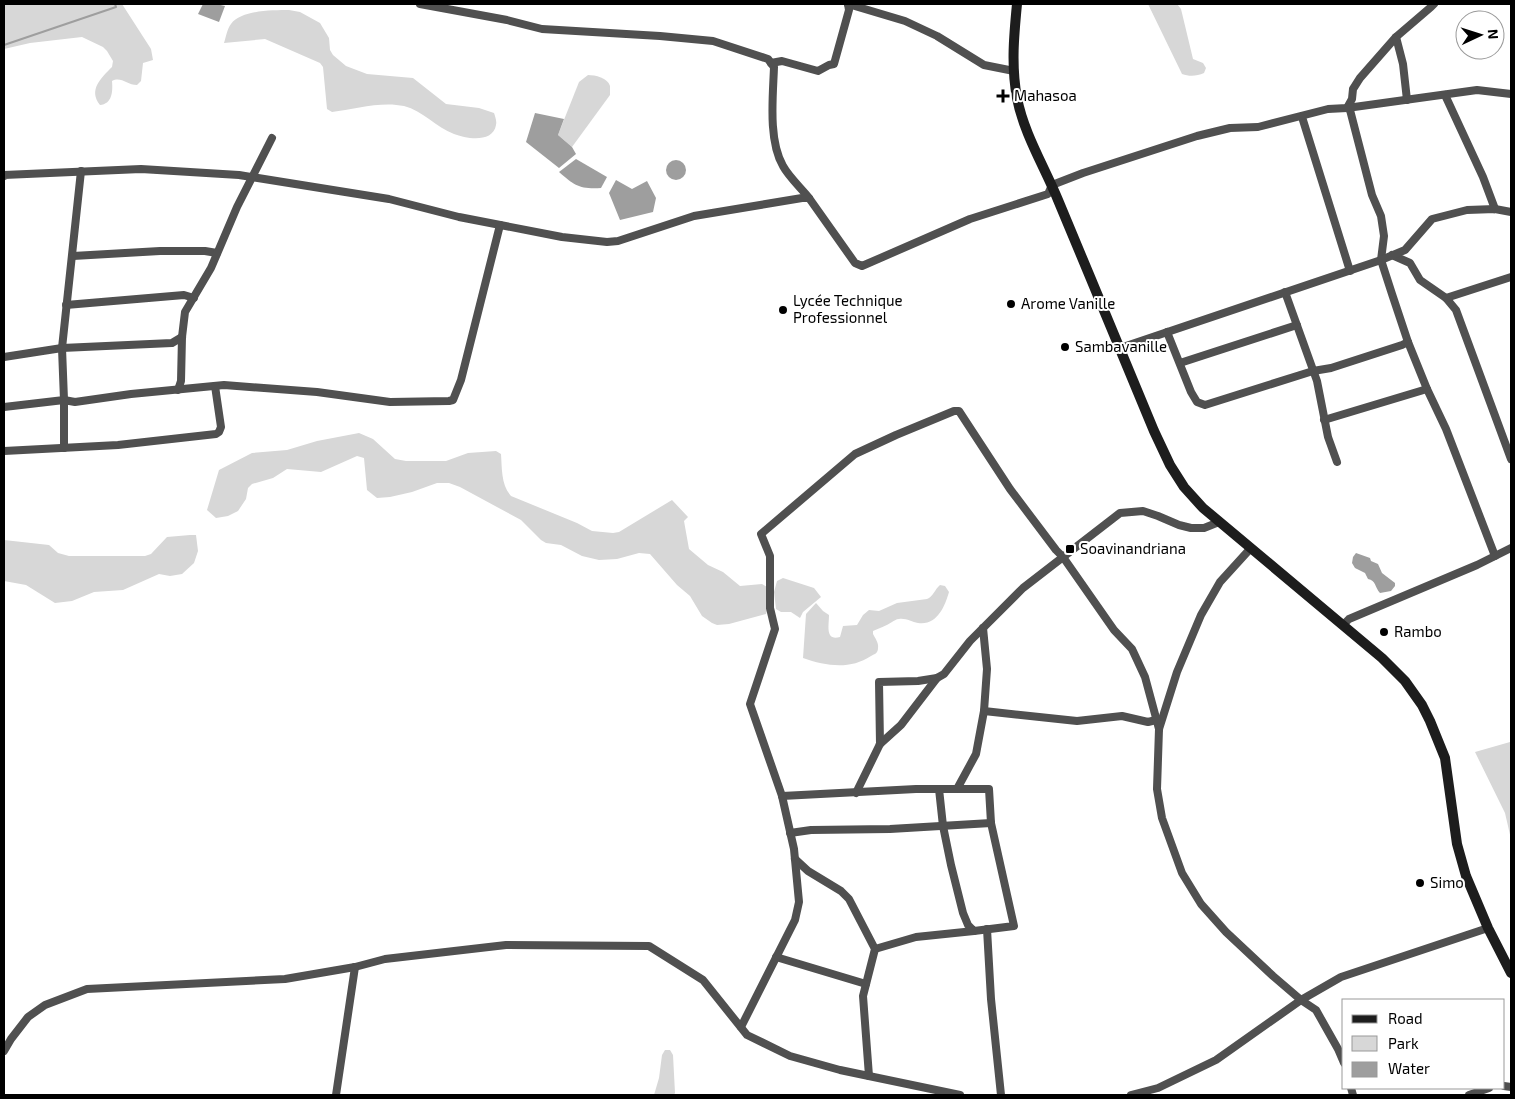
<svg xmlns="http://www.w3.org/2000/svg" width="1515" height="1099" font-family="'Exo 2',sans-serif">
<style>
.green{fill:#d7d7d7}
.water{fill:#9e9e9e}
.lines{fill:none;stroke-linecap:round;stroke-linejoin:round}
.stream{stroke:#9e9e9e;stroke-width:2}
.street{stroke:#505050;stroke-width:8}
.secondary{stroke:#1d1d1d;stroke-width:10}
.poi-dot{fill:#000;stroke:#fff;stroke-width:2}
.labels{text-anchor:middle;stroke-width:4;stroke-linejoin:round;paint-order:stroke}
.poi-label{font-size:15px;fill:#000;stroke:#fff;text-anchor:start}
</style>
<rect width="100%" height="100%" fill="#fff"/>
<g class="green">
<path d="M 4,4 L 122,4 L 151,49 L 153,60 L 143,63 L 141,81 L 137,85 C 127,85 121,76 112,81 C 113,92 112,104 100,105 C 88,90 101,78 112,67 L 113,61 L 107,51 L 103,47 L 82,37 L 30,43 L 4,49 Z"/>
<path d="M 1148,4 L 1177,4 L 1181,9 L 1193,59 L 1203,63 L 1206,68 L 1204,73 C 1197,76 1190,77 1182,74 Z"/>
<path d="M 289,10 L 300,12 L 320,23 L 329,38 L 330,50 L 333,55 L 346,66 L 367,74 L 413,78 L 446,104 L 479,108 L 494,113 C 495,116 497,121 496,125 C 493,143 467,139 454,134 C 436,127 423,111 404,106 C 382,101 354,109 332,112 L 327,109 L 323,67 L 320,63 L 265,39 L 224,43 C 226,37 227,29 231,24 C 241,10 273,10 289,10 Z"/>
<path d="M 588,75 C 595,75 608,78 610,86 C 610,87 610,94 610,95 L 572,147 L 558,135 L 579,82 Z"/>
<path d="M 359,433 L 373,439 L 395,459 L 406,461 L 446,461 L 468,453 L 496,451 L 501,454 C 502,468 501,485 511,496 L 577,523 L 592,531 L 613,533 L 619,532 L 672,500 L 688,517 L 684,521 L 689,549 L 708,565 L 723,572 L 740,586 L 762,584 L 767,587 L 769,604 L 766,614 L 729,624 L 717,625 L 712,623 L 702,616 L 690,596 L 677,585 L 650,554 L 639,553 L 617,559 L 599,560 L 582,556 L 561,545 L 546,543 L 541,540 L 521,520 L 460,487 L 449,483 L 437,483 L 412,492 L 390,497 L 377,498 L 367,490 L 364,458 L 357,456 L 321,472 L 287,469 L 273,478 L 252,484 L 248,488 L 246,499 L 238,511 L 228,516 L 216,518 L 207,510 L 219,470 L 252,453 L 287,450 L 317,441 Z"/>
<path d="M 190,535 L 196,535 L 198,551 L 194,563 L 182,574 L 170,576 L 159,574 L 123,590 L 94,592 L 72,601 L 55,603 L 26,585 L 4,581 L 4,540 L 49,545 L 58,553 L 69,556 L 145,556 L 151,554 L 167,537 Z"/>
<path d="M 783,578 L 814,588 L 821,597 L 803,612 L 800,618 L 791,612 L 781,612 L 776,609 L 774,592 L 777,581 Z"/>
<path d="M 940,585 L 945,586 L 949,592 C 945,606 937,626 918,623 C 912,622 906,618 899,619 C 896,619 894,621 892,622 C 886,626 879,628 873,631 L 873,634 C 875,638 879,643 878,648 C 878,653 875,654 871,656 C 850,670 826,666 803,658 L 806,614 L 816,603 L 823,611 L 829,615 C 829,626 825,641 840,637 L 843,626 L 857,625 L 863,615 L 869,610 L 879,611 L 897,603 L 927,599 C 933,597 935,589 940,585 Z"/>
<path d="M 1510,742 L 1511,746 L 1511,839 L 1505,813 L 1475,752 Z"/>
<path d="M 665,1050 L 670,1050 L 673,1055 L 675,1093 L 674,1095 L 654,1095 L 659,1078 L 662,1055 Z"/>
</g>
<g class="water">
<path d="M 203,4 L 216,4 L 225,6 L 219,22 L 198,14 Z"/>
<path d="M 535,113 L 564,119 L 558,135 L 572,147 L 576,154 L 559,168 L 526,142 Z"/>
<path d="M 576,159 L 607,177 L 601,188 C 579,189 575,186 559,172 Z"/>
<circle cx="676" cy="170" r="10"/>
<path d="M 616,180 L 632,189 L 647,181 L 656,198 L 653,212 L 620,220 L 609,193 Z"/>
<path d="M 1356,553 L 1370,558 L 1371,561 L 1378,564 L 1382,573 L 1395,583 L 1395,586 L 1391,591 L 1380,593 C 1375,588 1376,580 1368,579 L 1365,573 L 1355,568 L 1352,563 L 1353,557 Z"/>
</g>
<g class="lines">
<path class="stream" d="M 4,45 L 116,7 L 115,4"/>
<g class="street">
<path d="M 420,4 L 507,20 L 542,29 L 660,36 L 713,41 L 768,59 L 774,67 C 773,96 768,140 783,166 C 789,177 801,188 809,198"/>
<path d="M 848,4 L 905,21 L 937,36 L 984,65 L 1014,71"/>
<path d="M 1434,4 L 1431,7 L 1396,37 L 1360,78 L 1353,89 L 1352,99 L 1347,108 L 1350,110 L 1372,195 L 1381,216 L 1384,236 L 1381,260 L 1392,294 L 1408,342 L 1427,389 L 1446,429 L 1495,556"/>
<path d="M 1396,37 L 1403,64 L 1407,100"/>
<path d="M 771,63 L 782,61 L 818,71 L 829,65 L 834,64 L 849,10 L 848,4"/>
<path d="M 1445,95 L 1483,177 L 1495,209"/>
<path d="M 1302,117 L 1350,271"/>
<path d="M 4,176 L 4,175 L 141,169 L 239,175 L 389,199 L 459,217 L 562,237 L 607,242 L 618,241 L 694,216 L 802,198 L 809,198 L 855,263 L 862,266 L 970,219 L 1048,194 L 1052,185 L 1083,173 L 1197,136 L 1230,128 L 1258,127 L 1328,109 L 1347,108 L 1477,90 L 1511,94"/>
<path d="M 1392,255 L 1410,263 L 1420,280 L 1446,298 L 1456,310 L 1511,459"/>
<path d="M 73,256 L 160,251 L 205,251 L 217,253"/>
<path d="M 1285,292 L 1317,381 L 1328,437 L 1337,462"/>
<path d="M 1446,298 L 1511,277"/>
<path d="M 66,305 L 184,295 L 194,298"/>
<path d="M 1167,332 L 1191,392 L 1197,402 L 1205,405 L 1313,371 L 1331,368 L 1402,345 L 1408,342"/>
<path d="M 1120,348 L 1381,260 L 1405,250 L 1432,219 L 1467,210 L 1495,209 L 1511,212"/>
<path d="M 4,357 L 62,348 L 172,343 L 182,337"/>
<path d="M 1180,363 L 1297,325"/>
<path d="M 178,390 L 181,381 L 182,337 L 185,312 L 211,268 L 237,207 L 272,138"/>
<path d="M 4,407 L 64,400 L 62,348 L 81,171"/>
<path d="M 1324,420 L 1427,389"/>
<path d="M 64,448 L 64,400 L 75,402 L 131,394 L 224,385 L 317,392 L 390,402 L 449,401 L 453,400 L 461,380 L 500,225"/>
<path d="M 4,451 L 118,445 L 216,434 L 219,432 L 221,427 L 215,386"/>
<path d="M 1250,549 L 1220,582 L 1201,615 L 1177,672 L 1159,729 L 1157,789 L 1162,818 L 1182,873 L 1201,904 L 1226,932 L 1273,976 L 1301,1000 L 1316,1010 L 1338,1049 L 1344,1063"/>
<path d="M 1343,625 L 1349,619 L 1477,565 L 1511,548"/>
<path d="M 984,711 L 1077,721 L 1122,716 L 1148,722 L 1156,720"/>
<path d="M 880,744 L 901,725 L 937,678"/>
<path d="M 939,789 L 943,826 L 951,865 L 963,913 L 968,925 L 974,931 L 1014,926 L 991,823 L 989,789 L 957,789"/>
<path d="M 856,793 L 880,744 L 879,682 L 918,681 L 937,678 L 944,674 L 970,641 L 1023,588 L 1120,513 L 1143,511 L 1158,516 L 1179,525 L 1191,528 L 1204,528 L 1219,522"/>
<path d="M 782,796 L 916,789 L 957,789 L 976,754 L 984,711 L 987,669 L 983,628"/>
<path d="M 790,833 L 811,830 L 890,829 L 991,823"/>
<path d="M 795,859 L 808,871 L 841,891 L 849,899 L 875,949 L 863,996 L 869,1076"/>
<path d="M 987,929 L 991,999 L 1001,1095"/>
<path d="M 875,949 L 916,937 L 974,931"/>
<path d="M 776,957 L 866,984"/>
<path d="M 741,1027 L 795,920 L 799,902 L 794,849 L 782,796 L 750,704 L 775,629 L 770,608 L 770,556 L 761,534 L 855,454 L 896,435 L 954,411 L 959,411 L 1010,489 L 1056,550 L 1063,557 L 1114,630 L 1132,649 L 1145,677 L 1159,729"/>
<path d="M 4,1051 L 11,1039 L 28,1017 L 45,1005 L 87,989 L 285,979 L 355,967 L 385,959 L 506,945 L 649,946 L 703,980 L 747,1035 L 790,1056 L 840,1070 L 960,1095"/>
<path d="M 1504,1086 L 1511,1087"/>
<path d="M 1351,1088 L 1353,1095"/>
<path d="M 336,1095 L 355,967"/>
<path d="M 1131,1095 L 1158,1088 L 1216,1060 L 1301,1000 L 1341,977 L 1488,928"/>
<path d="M 1469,1095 L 1489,1088"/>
</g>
<path class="secondary" d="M 1017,4 C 1014,35 1011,66 1017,98 C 1024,134 1044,166 1058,200 C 1090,277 1122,353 1154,431 L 1170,465 L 1184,487 L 1203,508 L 1382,658 L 1405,681 L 1422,705 L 1430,721 L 1445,758 L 1457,844 L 1466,876 L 1488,928 L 1511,973"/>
</g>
<g class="poi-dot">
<path d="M1000.5 88.5h5v5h5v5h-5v5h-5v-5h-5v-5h5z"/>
<circle cx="1011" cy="304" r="5"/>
<circle cx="783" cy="310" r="5"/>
<circle cx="1065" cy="347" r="5"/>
<rect x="1065" y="544" width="10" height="10" rx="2.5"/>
<circle cx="1384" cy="632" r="5"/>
<circle cx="1420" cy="883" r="5"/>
</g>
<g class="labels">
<g class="poi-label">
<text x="1014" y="101">Mahasoa</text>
<text x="793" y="306">Lycée Technique<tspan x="793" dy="17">Professionnel</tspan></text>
<text x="1021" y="309">Arome Vanille</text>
<text x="1075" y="352">Sambavanille</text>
<text x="1080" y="554">Soavinandriana</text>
<text x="1394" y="637">Rambo</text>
<text x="1430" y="888">Simo</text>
</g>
</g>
<rect width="1515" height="1099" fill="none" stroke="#000000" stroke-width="10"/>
<rect x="1342" y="999" width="162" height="90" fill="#ffffff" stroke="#999999"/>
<rect x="1352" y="1015" width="25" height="8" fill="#1d1d1d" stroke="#999999"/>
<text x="1388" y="1024" font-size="15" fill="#000000">Road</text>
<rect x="1352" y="1036" width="25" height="15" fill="#d7d7d7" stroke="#999999"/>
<text x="1388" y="1049" font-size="15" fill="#000000">Park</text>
<rect x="1352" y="1062" width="25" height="15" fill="#9e9e9e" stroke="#999999"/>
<text x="1388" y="1074" font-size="15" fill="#000000">Water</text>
<g transform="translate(1480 35) rotate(86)"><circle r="24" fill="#ffffff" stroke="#999999"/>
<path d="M0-4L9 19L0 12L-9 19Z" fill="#000000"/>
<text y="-8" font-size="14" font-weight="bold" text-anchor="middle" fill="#000000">N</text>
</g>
</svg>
